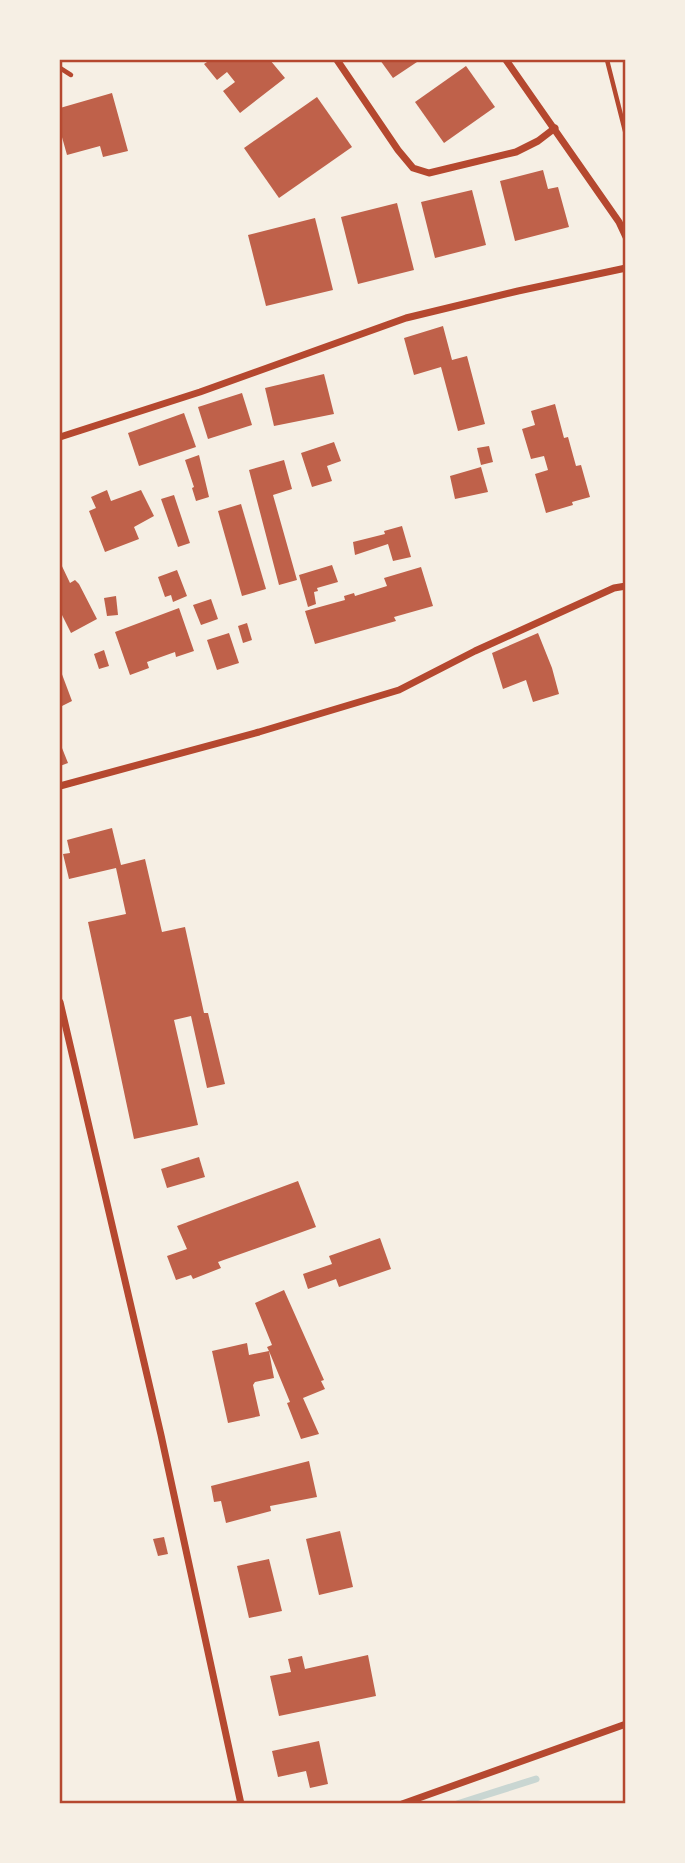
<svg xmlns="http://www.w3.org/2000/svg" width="685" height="1863" font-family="'Alegreya Sans',sans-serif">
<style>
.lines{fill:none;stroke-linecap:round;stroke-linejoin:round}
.stream{stroke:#c9d6d2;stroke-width:7}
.building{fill:#bf614a}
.path{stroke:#b5482f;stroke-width:4.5}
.minor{stroke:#b5482f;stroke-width:7}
.neatline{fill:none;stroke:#b5482f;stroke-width:2.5}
</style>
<rect width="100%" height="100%" fill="#f6efe4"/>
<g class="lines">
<path class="stream" d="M 457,1804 L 536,1779"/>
</g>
<g class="building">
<path d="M 210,60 L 270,60 L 285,78 L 240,113 L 223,91 L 235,82 L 227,72 L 217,80 L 204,64 Z"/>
<path d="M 380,60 L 420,60 L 393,78 Z"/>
<path d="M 466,66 L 495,107 L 444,143 L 415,102 Z"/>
<path d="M 112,93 L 128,151 L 103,157 L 100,146 L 67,155 L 60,130 L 60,108 Z"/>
<path d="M 317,97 L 352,147 L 279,198 L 244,148 Z"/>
<path d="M 543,170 L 548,189 L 558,187 L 569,227 L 515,241 L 500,181 Z"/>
<path d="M 472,190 L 486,245 L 435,258 L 421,202 Z"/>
<path d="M 397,203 L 414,270 L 358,284 L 341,217 Z"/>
<path d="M 315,218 L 333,290 L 266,306 L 248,235 Z"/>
<path d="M 443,326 L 452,360 L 467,356 L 485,424 L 458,431 L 441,367 L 414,375 L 404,338 Z"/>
<path d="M 324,374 L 334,414 L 274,426 L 265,388 Z"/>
<path d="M 242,393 L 252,425 L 208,439 L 198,407 Z"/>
<path d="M 555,404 L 564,438 L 568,437 L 576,466 L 581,465 L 590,497 L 572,502 L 573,505 L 546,513 L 535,474 L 548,470 L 544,456 L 531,459 L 522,429 L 535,425 L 531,411 Z"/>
<path d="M 184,413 L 196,447 L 139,466 L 128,433 Z"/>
<path d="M 334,442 L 341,461 L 327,466 L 332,481 L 312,487 L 301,453 Z"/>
<path d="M 489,446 L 493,462 L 481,465 L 477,448 Z"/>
<path d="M 199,455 L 209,497 L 196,501 L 192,488 L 194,487 L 185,460 Z"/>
<path d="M 284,460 L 292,489 L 273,495 L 297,580 L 279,585 L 249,470 Z"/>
<path d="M 481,467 L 488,492 L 455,499 L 450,476 Z"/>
<path d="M 107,490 L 111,501 L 141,490 L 154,516 L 134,527 L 139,539 L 105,552 L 89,511 L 96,508 L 91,497 Z"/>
<path d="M 174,495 L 190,543 L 178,547 L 161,499 Z"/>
<path d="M 241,504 L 266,589 L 242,596 L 218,511 Z"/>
<path d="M 402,526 L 411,557 L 393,561 L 388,544 L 355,555 L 353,542 L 385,534 L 384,531 Z"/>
<path d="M 60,562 L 70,583 L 75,580 L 79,584 L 97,619 L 71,633 L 60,611 Z"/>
<path d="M 332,565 L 338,582 L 317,588 L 318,591 L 314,592 L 316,604 L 308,607 L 299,575 Z"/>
<path d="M 421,567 L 433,606 L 394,617 L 396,621 L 315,644 L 305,611 L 345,600 L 344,596 L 354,593 L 355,596 L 387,586 L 384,578 Z"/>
<path d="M 177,570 L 187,596 L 173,602 L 171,595 L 165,597 L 158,577 Z"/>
<path d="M 116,596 L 118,615 L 107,616 L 104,598 Z"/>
<path d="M 211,599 L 218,619 L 201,625 L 193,605 Z"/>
<path d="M 179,608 L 194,651 L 176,657 L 175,652 L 147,662 L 149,668 L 130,675 L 115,632 Z"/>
<path d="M 247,623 L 252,640 L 243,643 L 238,626 Z"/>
<path d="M 229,633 L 239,663 L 217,670 L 207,640 Z"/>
<path d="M 538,633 L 552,668 L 559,694 L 533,702 L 526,680 L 503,689 L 492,653 Z"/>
<path d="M 104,650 L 109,666 L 99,669 L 94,654 Z"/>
<path d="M 60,669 L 72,701 L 60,707 Z"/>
<path d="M 60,743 L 68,763 L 60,766 Z"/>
<path d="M 112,828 L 121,865 L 145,859 L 162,932 L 185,927 L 204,1013 L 208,1013 L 225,1084 L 207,1088 L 191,1016 L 174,1020 L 198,1125 L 134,1139 L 88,922 L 126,914 L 116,868 L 69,879 L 63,854 L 70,853 L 67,840 Z"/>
<path d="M 199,1157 L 205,1177 L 167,1188 L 161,1169 Z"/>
<path d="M 298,1181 L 316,1227 L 218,1262 L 221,1268 L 193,1279 L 191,1275 L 176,1280 L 167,1256 L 187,1249 L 177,1226 Z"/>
<path d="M 380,1238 L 391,1269 L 339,1287 L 336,1279 L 308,1289 L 303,1274 L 332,1264 L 329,1256 Z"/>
<path d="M 284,1290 L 324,1380 L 321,1381 L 325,1389 L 303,1398 L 319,1434 L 301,1439 L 287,1403 L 290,1402 L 269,1351 L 274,1378 L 255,1382 L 253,1385 L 260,1416 L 228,1423 L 212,1351 L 247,1343 L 249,1355 L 269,1351 L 267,1347 L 272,1345 L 255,1303 Z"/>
<path d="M 309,1461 L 317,1497 L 270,1506 L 271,1511 L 226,1523 L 221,1501 L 214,1502 L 211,1486 Z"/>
<path d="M 340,1531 L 353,1587 L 319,1595 L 306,1539 Z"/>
<path d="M 164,1537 L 168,1554 L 158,1556 L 153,1539 Z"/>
<path d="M 269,1559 L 282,1611 L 249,1618 L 237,1566 Z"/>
<path d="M 368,1655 L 376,1696 L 279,1716 L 270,1676 L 291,1672 L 288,1659 L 302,1656 L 305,1669 Z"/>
<path d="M 319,1741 L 328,1784 L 310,1788 L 306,1771 L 278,1777 L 272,1751 Z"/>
</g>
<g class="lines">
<g class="path">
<path d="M 607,60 L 626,135"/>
<path d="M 60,68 L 71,75"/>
</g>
<g class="minor">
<path d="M 337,60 L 398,150 L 413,168 L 429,173 L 516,152 L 538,141 L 555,128"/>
<path d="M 506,60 L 619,222 L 626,237"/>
<path d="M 60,437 L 200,392 L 406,318 L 518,291 L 626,268"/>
<path d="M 60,786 L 259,732 L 399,690 L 475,651 L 614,588 L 626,586"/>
<path d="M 60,1002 L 161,1435 L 241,1804"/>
<path d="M 402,1804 L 626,1724"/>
</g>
</g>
<rect width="685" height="1863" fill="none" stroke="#f6efe4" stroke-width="122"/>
<rect x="61" y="61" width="563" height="1741" class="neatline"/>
</svg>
